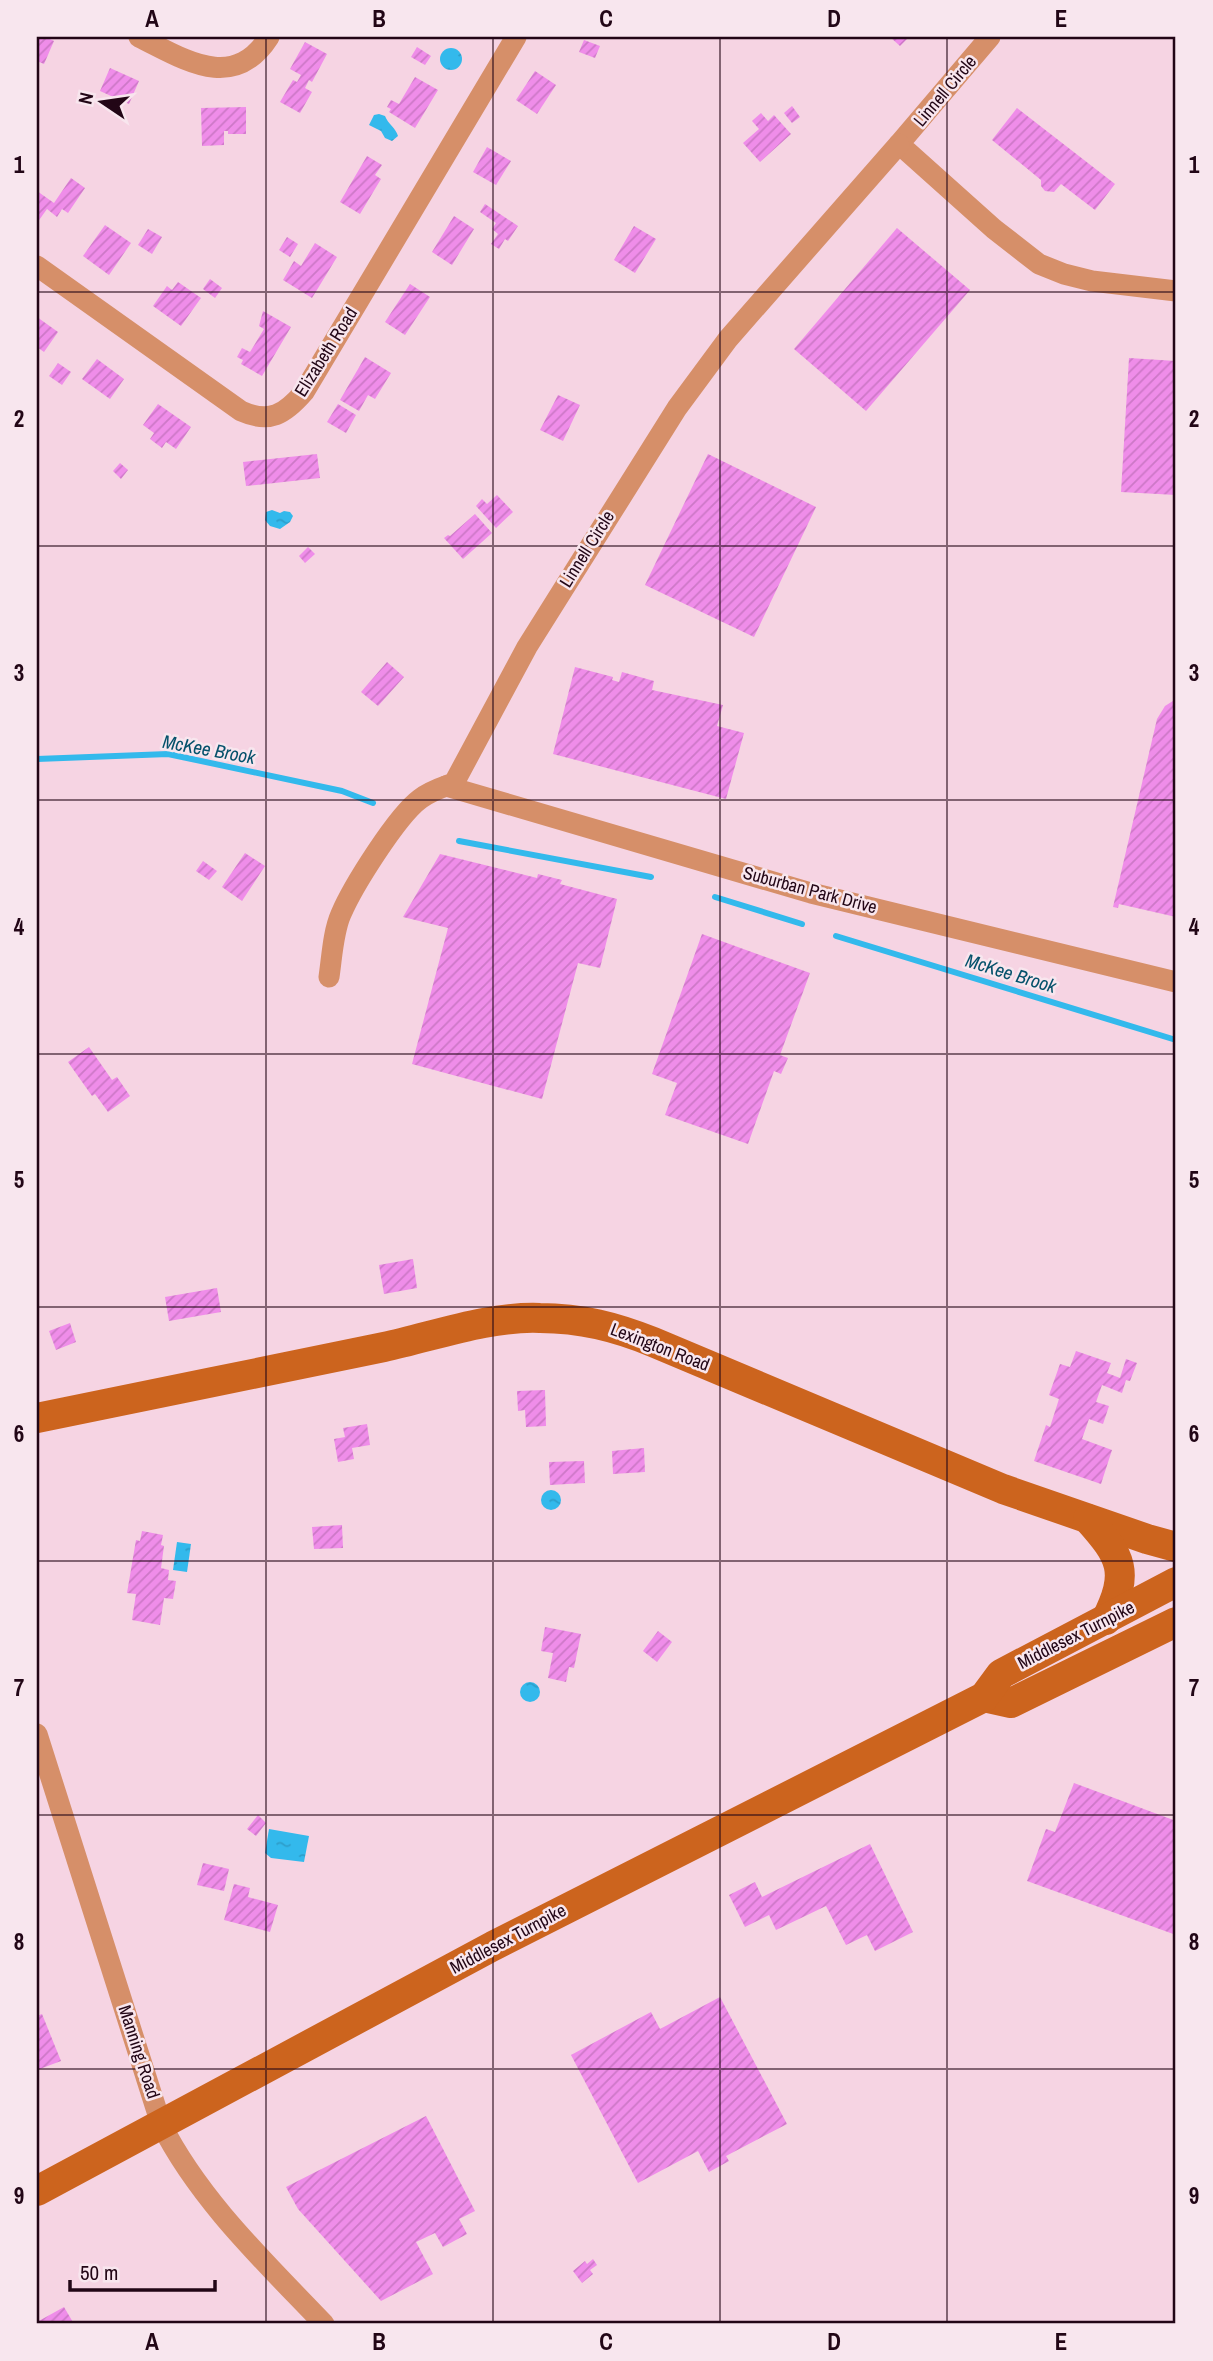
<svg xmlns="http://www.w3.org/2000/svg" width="1213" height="2361" font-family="'Archivo Narrow',sans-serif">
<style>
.water{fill:url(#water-ripples)}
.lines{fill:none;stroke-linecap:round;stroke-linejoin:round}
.stream{stroke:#33b9ec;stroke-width:6}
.building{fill:url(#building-hatch)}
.street{stroke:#d68f69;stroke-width:21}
.secondary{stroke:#cc641e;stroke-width:30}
.grid{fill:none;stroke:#220616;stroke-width:2;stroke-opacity:0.55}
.labels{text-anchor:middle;stroke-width:5;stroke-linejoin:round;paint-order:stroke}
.street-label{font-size:18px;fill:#220616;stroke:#f8e6ee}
.water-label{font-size:19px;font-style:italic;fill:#05516b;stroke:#f8e6ee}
.neatline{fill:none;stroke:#220616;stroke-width:2.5}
.grid-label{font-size:23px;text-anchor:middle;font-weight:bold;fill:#220616}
</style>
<defs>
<pattern id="water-ripples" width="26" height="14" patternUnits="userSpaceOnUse" patternTransform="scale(1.75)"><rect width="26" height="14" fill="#33b9ec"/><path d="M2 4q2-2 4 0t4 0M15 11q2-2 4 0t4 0" fill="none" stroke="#2d9eca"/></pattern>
<pattern id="building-hatch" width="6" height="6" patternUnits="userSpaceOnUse" patternTransform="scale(1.75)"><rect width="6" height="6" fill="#ef8de9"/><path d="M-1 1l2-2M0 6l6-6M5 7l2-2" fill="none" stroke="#cd78c7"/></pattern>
</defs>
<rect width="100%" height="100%" fill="#f6d4e3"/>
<g class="water">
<circle cx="451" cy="59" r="11"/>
<path d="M 379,114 L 385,116 C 388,124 396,128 398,136 L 392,141 L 385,138 L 381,131 L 369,125 L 374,115 Z"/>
<path d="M 272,510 L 280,513 L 284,511 L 290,512 L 293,516 L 290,522 L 280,529 L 270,526 L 265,520 L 266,512 Z"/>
<circle cx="551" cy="1500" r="10"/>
<path d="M 177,1542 L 191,1544 L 187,1572 L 173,1570 Z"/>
<circle cx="530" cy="1692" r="10"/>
<path d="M 269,1829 L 309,1836 L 304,1862 L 271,1858 L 265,1853 Z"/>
</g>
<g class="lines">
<g class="stream">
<path d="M 37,759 L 168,754 L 342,791 L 373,803"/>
<path d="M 459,841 L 651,877"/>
<path d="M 715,897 L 802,924"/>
<path d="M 836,936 L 1176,1040"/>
</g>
</g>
<g class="building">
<path d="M 37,37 L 45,37 L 54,41 L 44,64 L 37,61 Z"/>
<path d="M 890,37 L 909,37 L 900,46 Z"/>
<path d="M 584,40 L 600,46 L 595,58 L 579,52 Z"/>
<path d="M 305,42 L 327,54 L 312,82 L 309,80 L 305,88 L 312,92 L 300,113 L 280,102 L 293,80 L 297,82 L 301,75 L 290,69 Z"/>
<path d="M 417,47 L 431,56 L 425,65 L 411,57 Z"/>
<path d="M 110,68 L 139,81 L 129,104 L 100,91 Z"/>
<path d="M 535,71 L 556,85 L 537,114 L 516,100 Z"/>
<path d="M 415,77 L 438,90 L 415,128 L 389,112 L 391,109 L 387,107 L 391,100 L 399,104 Z"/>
<path d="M 792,106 L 800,117 L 792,123 L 784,113 Z"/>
<path d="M 246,107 L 246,134 L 228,134 L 228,131 L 224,131 L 224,145 L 202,146 L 201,108 Z"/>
<path d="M 1017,108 L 1115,184 L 1095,210 L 1061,184 L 1054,192 L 1045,191 L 1041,186 L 1041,180 L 992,140 Z"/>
<path d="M 761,113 L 768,121 L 774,115 L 791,134 L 760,162 L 743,143 L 759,129 L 752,121 Z"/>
<path d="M 487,147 L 511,161 L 496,185 L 473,172 Z"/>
<path d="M 367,156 L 382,165 L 375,175 L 381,179 L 360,214 L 340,202 Z"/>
<path d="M 71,178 L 85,188 L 68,213 L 62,209 L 57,217 L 47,209 L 37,223 L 37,191 L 54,203 Z"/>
<path d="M 485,204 L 518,226 L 508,241 L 505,239 L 499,249 L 491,244 L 498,234 L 492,229 L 496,223 L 480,212 Z"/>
<path d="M 454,216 L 474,229 L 452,265 L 432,252 Z"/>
<path d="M 105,225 L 131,243 L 109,275 L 83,256 Z"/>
<path d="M 634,226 L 656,239 L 635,273 L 614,260 Z"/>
<path d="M 897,228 L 970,290 L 866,411 L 794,349 Z"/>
<path d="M 148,229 L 162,237 L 152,254 L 138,245 Z"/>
<path d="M 287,237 L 298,244 L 290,257 L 279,250 Z"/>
<path d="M 315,243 L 337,257 L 312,298 L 283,280 L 294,261 L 301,266 Z"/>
<path d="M 210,279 L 222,288 L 215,298 L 203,289 Z"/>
<path d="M 178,282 L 201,298 L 181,326 L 153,306 L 167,286 L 172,290 Z"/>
<path d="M 410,284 L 430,297 L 405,335 L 385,322 Z"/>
<path d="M 263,311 L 291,327 L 262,376 L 241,364 L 243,360 L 237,357 L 242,348 L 250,352 L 264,329 L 259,326 Z"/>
<path d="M 37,317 L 58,332 L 44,352 L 37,347 Z"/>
<path d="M 365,357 L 391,373 L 375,399 L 368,395 L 359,411 L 340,400 Z"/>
<path d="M 1129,358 L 1176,361 L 1176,495 L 1121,492 Z"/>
<path d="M 97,359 L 124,379 L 110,399 L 82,379 Z"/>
<path d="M 58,363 L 71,372 L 62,385 L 49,376 Z"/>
<path d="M 558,395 L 580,405 L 563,441 L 540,430 Z"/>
<path d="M 158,404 L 191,427 L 176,449 L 166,442 L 162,448 L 150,439 L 154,433 L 143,425 Z"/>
<path d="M 338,404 L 356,415 L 346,433 L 327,422 Z"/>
<path d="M 317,454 L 320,478 L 246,486 L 243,462 Z"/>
<path d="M 708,454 L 816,507 L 754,637 L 645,585 Z"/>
<path d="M 120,463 L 128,470 L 121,479 L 113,471 Z"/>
<path d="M 497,495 L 513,512 L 496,528 L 476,506 L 482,499 L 487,504 Z"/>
<path d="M 475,514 L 492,533 L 463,559 L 444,538 L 448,535 L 450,536 Z"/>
<path d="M 308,547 L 315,554 L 305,563 L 299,556 Z"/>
<path d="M 387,662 L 404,677 L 378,706 L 361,692 Z"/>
<path d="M 575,667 L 613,677 L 612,680 L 619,682 L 622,672 L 654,681 L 652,690 L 723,705 L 717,726 L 744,733 L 726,799 L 553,754 Z"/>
<path d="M 1176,699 L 1176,917 L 1119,904 L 1118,908 L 1113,907 L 1157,719 L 1165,706 Z"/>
<path d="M 245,853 L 265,866 L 242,901 L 222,887 Z"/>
<path d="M 440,854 L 537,878 L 538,874 L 562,880 L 560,884 L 617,899 L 600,968 L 578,963 L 542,1099 L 412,1064 L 448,928 L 403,917 Z"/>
<path d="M 203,861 L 217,871 L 209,880 L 196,871 Z"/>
<path d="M 702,934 L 810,973 L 780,1055 L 788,1058 L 781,1074 L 774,1071 L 748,1144 L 665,1115 L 677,1083 L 652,1074 Z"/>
<path d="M 89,1047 L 112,1080 L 117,1077 L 130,1096 L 108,1112 L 95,1094 L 92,1096 L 68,1062 Z"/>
<path d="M 413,1259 L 417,1288 L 384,1294 L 379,1265 Z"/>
<path d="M 217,1288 L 221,1312 L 169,1321 L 165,1297 Z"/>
<path d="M 70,1323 L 76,1342 L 56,1350 L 49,1331 Z"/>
<path d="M 1076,1351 L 1111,1363 L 1107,1373 L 1120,1378 L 1126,1359 L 1137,1363 L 1130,1381 L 1126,1380 L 1122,1393 L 1102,1385 L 1096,1402 L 1109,1406 L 1103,1424 L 1089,1419 L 1082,1439 L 1112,1450 L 1101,1484 L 1034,1461 L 1046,1425 L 1050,1427 L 1059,1399 L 1049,1395 L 1060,1364 L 1070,1367 Z"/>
<path d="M 545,1390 L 546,1426 L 526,1427 L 525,1410 L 518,1411 L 517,1391 Z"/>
<path d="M 367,1424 L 370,1445 L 352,1448 L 354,1459 L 338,1462 L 334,1439 L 345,1437 L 343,1428 Z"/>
<path d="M 644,1448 L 645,1472 L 613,1474 L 612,1451 Z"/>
<path d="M 584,1461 L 585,1483 L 550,1485 L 549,1462 Z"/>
<path d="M 342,1525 L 343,1548 L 314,1549 L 312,1527 Z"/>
<path d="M 142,1531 L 163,1535 L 161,1545 L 164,1546 L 161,1568 L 169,1570 L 168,1580 L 176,1581 L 173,1599 L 164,1598 L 160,1625 L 132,1620 L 136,1594 L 127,1593 L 136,1540 L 140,1541 Z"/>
<path d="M 545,1627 L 581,1634 L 574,1668 L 569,1667 L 566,1682 L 548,1678 L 553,1653 L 541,1651 Z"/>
<path d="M 658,1631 L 672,1642 L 657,1662 L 643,1651 Z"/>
<path d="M 1074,1783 L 1176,1821 L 1176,1935 L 1027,1881 L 1046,1829 L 1055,1832 Z"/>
<path d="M 258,1815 L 266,1823 L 256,1836 L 247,1829 Z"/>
<path d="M 870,1844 L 913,1932 L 875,1951 L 867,1935 L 846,1945 L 826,1906 L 776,1930 L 769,1915 L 745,1927 L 729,1895 L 755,1882 L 762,1897 Z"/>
<path d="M 203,1863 L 229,1869 L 224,1891 L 197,1885 Z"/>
<path d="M 234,1884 L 250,1888 L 248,1897 L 278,1905 L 270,1932 L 224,1920 Z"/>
<path d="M 720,1997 L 787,2124 L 726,2156 L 729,2161 L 709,2172 L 698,2151 L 638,2183 L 571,2055 L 651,2012 L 660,2029 Z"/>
<path d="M 42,2014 L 61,2061 L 37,2070 L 37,2016 Z"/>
<path d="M 426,2116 L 475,2211 L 459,2219 L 467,2234 L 443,2247 L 435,2233 L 416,2242 L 433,2274 L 381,2301 L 298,2209 L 286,2187 Z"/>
<path d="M 593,2259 L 597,2265 L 590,2270 L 593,2274 L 582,2283 L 573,2271 L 585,2261 L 587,2264 Z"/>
<path d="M 64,2307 L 74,2324 L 37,2324 L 37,2322 Z"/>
</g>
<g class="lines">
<g class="street">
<path d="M 139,37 C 184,59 233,93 269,37"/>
<path d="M 990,37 L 899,144 L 994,229 L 1039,264 L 1064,274 L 1092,281 L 1176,291"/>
<path d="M 37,266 L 241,411 C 270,424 285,414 304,392 L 516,37"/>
<path d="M 446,786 L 811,893 L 1176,982"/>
<path d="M 329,977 C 332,957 333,932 341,914 C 353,886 397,816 420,799 C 430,791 443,787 454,783 L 527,647 L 677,408 L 728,339 L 899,144"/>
<path d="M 37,1734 L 161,2124 C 200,2201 265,2262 324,2324"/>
</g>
<g class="secondary">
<path d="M 37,1418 C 153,1394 268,1371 384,1347 C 435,1336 488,1316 540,1318 C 581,1318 616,1327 653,1342 L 1003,1489 L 1147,1539 L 1176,1547"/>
<path d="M 1088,1519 C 1122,1557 1130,1572 1106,1620"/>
<path d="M 984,1697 L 1011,1703 L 1176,1622"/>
<path d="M 37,2191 L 493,1946 L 984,1697 L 1001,1674 L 1176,1582"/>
</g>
</g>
<path class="grid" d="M 266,37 L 266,2324M 493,37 L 493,2324M 720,37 L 720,2324M 947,37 L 947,2324M 37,292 L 1176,292M 37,546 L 1176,546M 37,800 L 1176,800M 37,1054 L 1176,1054M 37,1307 L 1176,1307M 37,1561 L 1176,1561M 37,1815 L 1176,1815M 37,2069 L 1176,2069"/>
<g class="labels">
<g class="street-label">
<text transform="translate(945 91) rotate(-50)" y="6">Linnell Circle</text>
<text transform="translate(326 352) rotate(-58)" y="6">Elizabeth Road</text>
<text transform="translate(587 549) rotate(-58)" y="6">Linnell Circle</text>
<text transform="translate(810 890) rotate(15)" y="6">Suburban Park Drive</text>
<text transform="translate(660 1347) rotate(21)" y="6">Lexington Road</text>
<text transform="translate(1076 1635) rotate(-27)" y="6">Middlesex Turnpike</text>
<text transform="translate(508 1939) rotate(-28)" y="6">Middlesex Turnpike</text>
<text transform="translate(139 2052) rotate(72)" y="6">Manning Road</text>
</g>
<g class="water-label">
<text transform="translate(209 749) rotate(10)" y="7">McKee Brook</text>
<text transform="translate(1011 973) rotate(17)" y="7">McKee Brook</text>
</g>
</g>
<rect width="1213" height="2361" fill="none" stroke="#f8e6ee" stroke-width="77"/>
<g transform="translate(102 102) rotate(283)" stroke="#f8e6ee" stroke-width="5" paint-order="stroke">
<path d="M0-5L12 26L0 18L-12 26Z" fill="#220616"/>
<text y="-10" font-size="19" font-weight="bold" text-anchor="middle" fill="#220616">N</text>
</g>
<path d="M70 2280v10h145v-10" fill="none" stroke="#220616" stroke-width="3.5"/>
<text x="80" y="2280" font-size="21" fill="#220616" stroke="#f8e6ee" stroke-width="5" paint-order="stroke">50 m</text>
<rect x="38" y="38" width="1136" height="2284" class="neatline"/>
<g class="grid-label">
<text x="152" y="27">A</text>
<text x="379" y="27">B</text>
<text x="606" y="27">C</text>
<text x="834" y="27">D</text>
<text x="1061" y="27">E</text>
<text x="19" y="173">1</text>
<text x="1194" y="173">1</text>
<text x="19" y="427">2</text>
<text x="1194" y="427">2</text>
<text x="19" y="681">3</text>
<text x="1194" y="681">3</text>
<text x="19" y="935">4</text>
<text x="1194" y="935">4</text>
<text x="19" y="1188">5</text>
<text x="1194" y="1188">5</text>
<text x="19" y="1442">6</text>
<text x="1194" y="1442">6</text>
<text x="19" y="1696">7</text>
<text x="1194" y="1696">7</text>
<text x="19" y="1950">8</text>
<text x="1194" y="1950">8</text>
<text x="19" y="2204">9</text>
<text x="1194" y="2204">9</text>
<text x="152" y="2350">A</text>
<text x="379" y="2350">B</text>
<text x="606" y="2350">C</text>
<text x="834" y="2350">D</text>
<text x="1061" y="2350">E</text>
</g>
</svg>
